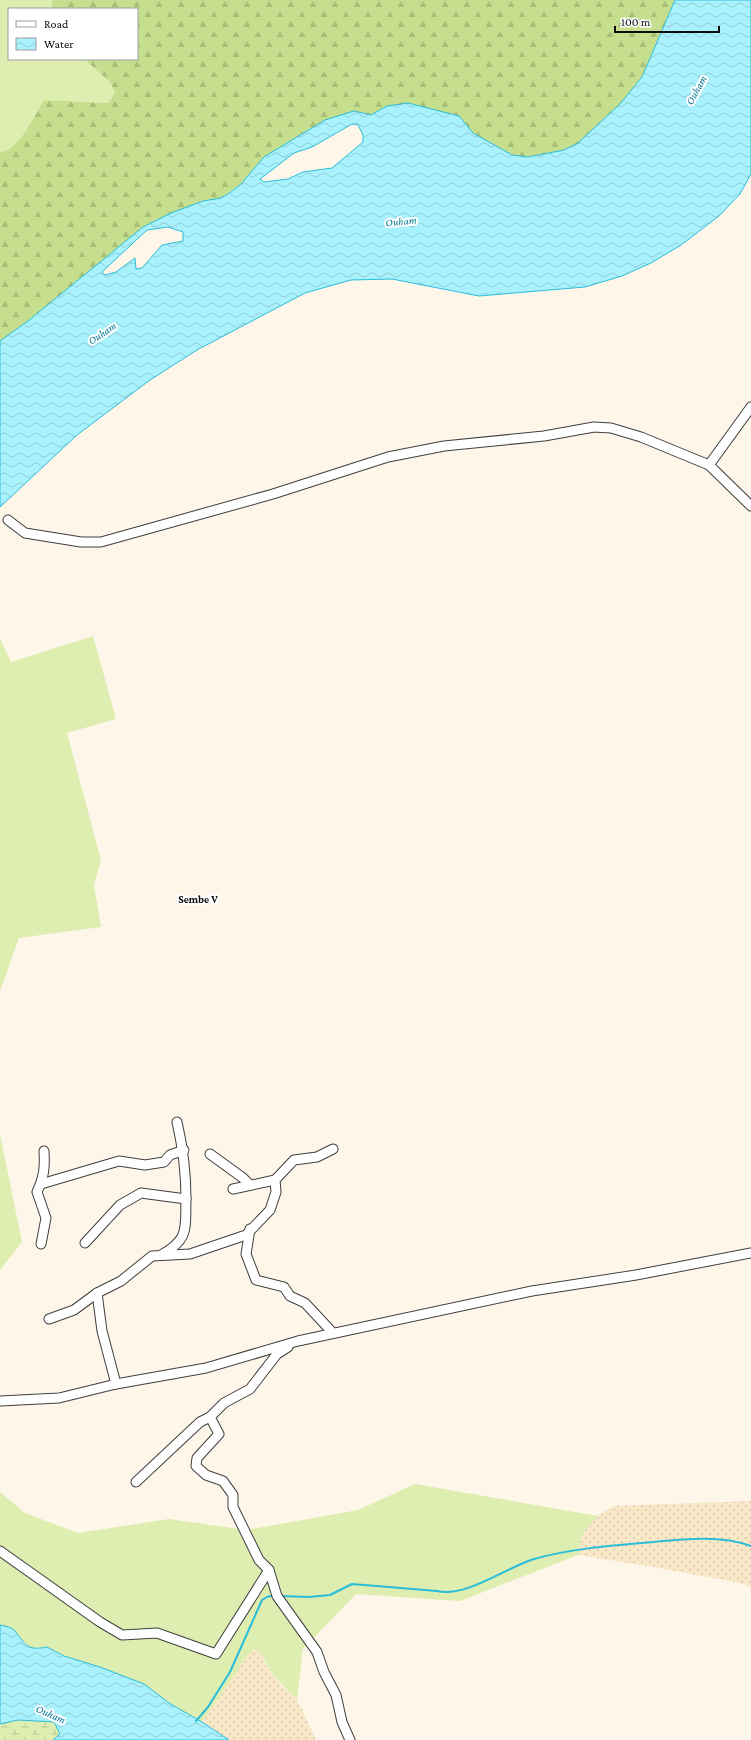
<svg xmlns="http://www.w3.org/2000/svg" width="751" height="1740" font-family="'Crimson Pro',serif">
<style>
.farmland{fill:url(#farmland-dots)}
.grass{fill:#deedb0}
.forest{fill:url(#forest-firs)}
.wetland{fill:url(#wetland-marsh)}
.water{fill:url(#water-waves);stroke:#2abdda;fill-rule:evenodd}
.lines{fill:none;stroke-linecap:round;stroke-linejoin:round}
.stream{stroke:#2abdda;stroke-width:2}
.minor-casing{stroke:#3f3f3f;stroke-width:11}
.minor{stroke:#fff;stroke-width:9}
.labels{text-anchor:middle;stroke-width:4;stroke-linejoin:round;paint-order:stroke}
.water-label{font-size:11px;font-style:italic;fill:#0b7d99;stroke:#fff}
.neighbourhood-label{font-size:11px;font-weight:bold;fill:#0c0c0c;stroke:#fff}
</style>
<defs>
<pattern id="farmland-dots" width="8" height="8" patternUnits="userSpaceOnUse"><rect width="8" height="8" fill="#f8e8c8"/><path d="M2 2h.1M6 6h.1" fill="none" stroke="#d3c6ab" stroke-width="1.8" stroke-linecap="round"/></pattern>
<pattern id="forest-firs" width="22" height="20" patternUnits="userSpaceOnUse"><rect width="22" height="20" fill="#c6df8e"/><path d="M5 1l3.5 6h-7zM16 11l3.5 6h-7z" fill="#a9be79"/></pattern>
<pattern id="wetland-marsh" width="20" height="14" patternUnits="userSpaceOnUse"><rect width="20" height="14" fill="#deedb0"/><path d="M1 5h8M5 5V1M11 12h8M15 12V8" fill="none" stroke="#bdca96"/></pattern>
<pattern id="water-waves" width="16" height="10" patternUnits="userSpaceOnUse"><rect width="16" height="10" fill="#a9f1fc"/><path d="M0 5q4-4 8 0t8 0" fill="none" stroke="#90cdd7"/></pattern>
</defs>
<rect width="100%" height="100%" fill="#fff6ea"/>
<g class="farmland">
<path d="M 751,1501 L 751,1587 L 740,1583 L 654,1567 L 578,1555 L 583,1533 L 598,1516 L 613,1506 Z"/>
<path d="M 254,1649 L 261,1652 L 266,1665 L 280,1685 L 297,1699 L 316,1740 L 229,1740 L 202,1722 L 249,1653 Z"/>
</g>
<g class="grass">
<path d="M 0,0 L 52,0 L 52,9 L 9,9 L 9,59 L 84,59 L 109,81 L 115,92 L 109,103 L 44,100 C 35,114 19,151 0,152 Z"/>
<path d="M 93,636 L 116,719 L 67,733 L 101,860 L 94,885 L 101,927 L 19,938 L 0,991 L 0,638 L 11,662 Z"/>
<path d="M 0,1134 L 22,1242 L 0,1270 Z"/>
<path d="M 415,1484 L 598,1516 L 583,1533 L 578,1555 L 460,1601 L 356,1594 L 303,1649 L 297,1699 C 281,1685 268,1672 261,1652 L 254,1649 L 249,1654 L 202,1722 L 169,1703 L 144,1684 L 100,1667 L 64,1656 L 47,1647 C 27,1651 26,1645 15,1631 C 12,1627 5,1626 0,1625 L 0,1492 L 25,1513 L 78,1533 L 169,1519 L 246,1530 L 358,1510 Z"/>
</g>
<path class="forest" d="M 52,0 L 675,0 L 642,77 L 620,104 L 578,143 L 564,150 L 528,157 L 512,155 L 473,133 L 459,116 L 387,106 L 371,115 L 354,111 L 264,157 L 241,184 L 221,198 L 203,201 L 143,227 L 28,321 L 0,341 L 0,152 C 19,151 35,114 44,100 L 109,103 L 115,92 L 109,81 L 84,59 L 137,59 L 137,9 L 52,9 Z"/>
<path class="wetland" d="M 18,1720 L 54,1722 L 60,1734 L 53,1740 L 0,1740 L 0,1724 Z"/>
<g class="water">
<path d="M 675,0 L 751,0 L 751,174 L 740,194 L 719,216 L 681,245 L 651,263 L 622,276 L 585,287 L 479,296 L 392,279 L 351,280 L 305,293 L 197,350 L 150,380 L 77,435 L 0,507 L 0,341 L 28,321 L 143,227 L 171,213 L 203,201 L 221,198 L 231,192 L 241,184 L 264,157 L 325,120 L 354,111 L 371,115 L 387,106 L 408,103 L 459,116 L 473,133 L 512,155 L 528,157 L 564,150 L 578,143 L 620,104 L 642,77 ZM 352,124 L 358,125 L 363,135 L 363,142 L 332,168 L 303,172 L 288,179 L 264,182 L 260,179 L 294,153 L 312,147 ZM 168,227 L 183,232 L 183,241 L 162,245 L 142,268 L 136,269 L 135,258 L 116,272 L 105,275 L 102,272 L 147,230 Z"/>
<path d="M 0,1625 C 5,1626 12,1627 15,1631 C 26,1645 27,1651 47,1647 L 64,1656 L 100,1667 L 144,1684 L 169,1703 L 202,1722 L 229,1740 L 53,1740 L 60,1734 L 54,1722 L 18,1720 L 0,1724 Z"/>
</g>
<g class="lines">
<g class="stream">
<path d="M 280,1596 L 309,1597 L 330,1595 L 352,1584 L 437,1591 C 466,1598 507,1567 534,1559 C 570,1549 606,1546 642,1543 C 677,1540 718,1534 751,1546"/>
<path d="M 196,1721 L 208,1707 L 230,1672 L 262,1600 L 267,1597 L 274,1595"/>
</g>
<g class="minor-casing">
<g id="minor">
<path d="M 709,465 L 751,407"/>
<path d="M 8,520 L 25,533 L 81,542 L 101,542 L 273,494 L 388,457 L 444,446 L 544,436 L 594,427 L 611,428 L 641,437 L 709,465 L 751,506"/>
<path d="M 177,1122 C 183,1148 186,1172 186,1199"/>
<path d="M 210,1154 L 243,1178 L 250,1185"/>
<path d="M 41,1184 L 119,1161 L 145,1165 L 164,1162 L 170,1155 L 184,1150"/>
<path d="M 233,1189 L 275,1180"/>
<path d="M 250,1229 L 246,1254 L 256,1280 L 284,1287 L 290,1296 L 305,1303 L 333,1333"/>
<path d="M 85,1243 L 120,1205 L 141,1193 L 186,1199 C 185,1228 190,1239 161,1255"/>
<path d="M 41,1244 L 46,1218 L 37,1192 C 44,1178 45,1167 44,1151"/>
<path d="M 97,1293 L 102,1331 L 116,1384"/>
<path d="M 49,1319 L 74,1310 L 97,1293 L 121,1281 L 152,1256 L 190,1254 L 246,1235 L 270,1210 L 276,1192 L 275,1180 L 294,1160 L 317,1157 L 333,1149"/>
<path d="M 0,1401 L 59,1398 L 116,1384 L 206,1368 L 298,1341 L 532,1291 L 636,1275 L 751,1253"/>
<path d="M 210,1417 L 219,1434 L 197,1458 L 196,1466 L 206,1475 L 223,1481 L 233,1495 L 233,1507 L 259,1560 L 269,1570"/>
<path d="M 136,1482 L 200,1422 L 210,1417 L 224,1403 L 250,1389 L 277,1354 L 288,1347"/>
<path d="M 0,1551 L 100,1622 L 122,1635 L 157,1633 L 216,1654 L 269,1570 L 277,1596 L 317,1652 L 324,1672 L 336,1695 L 342,1722 L 350,1740"/>
</g>
</g>
<use href="#minor" class="minor"/>
</g>
<g class="labels">
<g class="water-label">
<text transform="translate(696 90) rotate(-61)" y="4">Ouham</text>
<text transform="translate(401 221) rotate(-6)" y="4">Ouham</text>
<text transform="translate(102 333) rotate(-34)" y="4">Ouham</text>
<text transform="translate(51 1714) rotate(24)" y="4">Ouham</text>
</g>
<g class="neighbourhood-label">
<text x="198" y="903">Sembe V</text>
</g>
</g>
<rect x="8" y="8" width="130" height="52" fill="#ffffff" stroke="#9e9e9e"/>
<rect x="16" y="21" width="20" height="6" fill="#ffffff" stroke="#9e9e9e"/>
<text x="44" y="28" font-size="12" fill="#0c0c0c">Road</text>
<rect x="16" y="38" width="20" height="12" fill="url(#water-waves)" stroke="#9e9e9e"/>
<text x="44" y="48" font-size="12" fill="#0c0c0c">Water</text>
<path d="M615 26v6h104v-6" fill="none" stroke="#0c0c0c" stroke-width="2"/>
<text x="621" y="26" font-size="12" fill="#0c0c0c" stroke="#ffffff" stroke-width="3" paint-order="stroke">100 m</text>
</svg>
